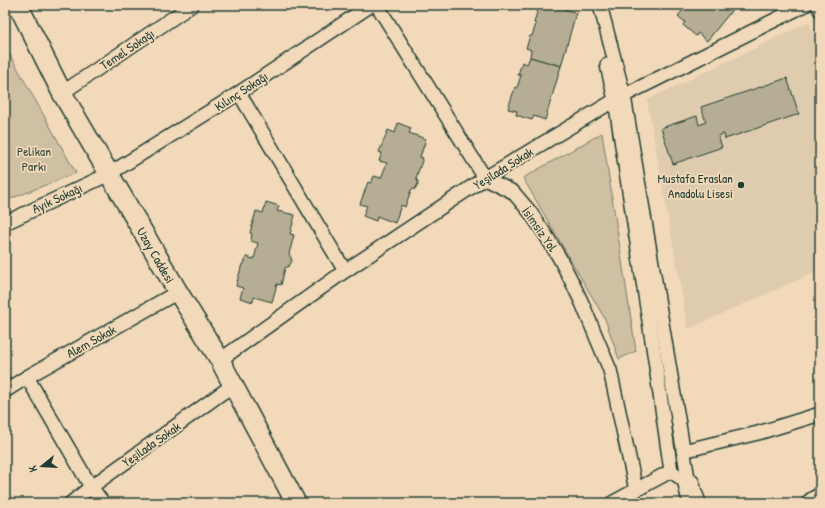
<svg xmlns="http://www.w3.org/2000/svg" width="825" height="508" font-family="'Patrick Hand',sans-serif">
<style>
.built{fill:#dfccae}
.green{fill:#cfc0a3;stroke:#777e6c}
.building{fill:#b6ae94;stroke:#1f3d34}
.lines{fill:none;stroke-linecap:round;stroke-linejoin:round}
.minor-casing{stroke:#1f3d34;stroke-width:16}
.secondary-casing{stroke:#1f3d34;stroke-width:22}
.primary-casing{stroke:#1f3d34;stroke-width:24}
.minor{stroke:#f1d9b9;stroke-width:13}
.secondary{stroke:#f1d9b9;stroke-width:19}
.primary{stroke:#f1d9b9;stroke-width:21}
.poi-dot{fill:#1f3d34;stroke:#f1d9b9;stroke-width:1.5}
.labels{text-anchor:middle;stroke-width:3.5;stroke-linejoin:round;paint-order:stroke}
.street-label{font-size:13px;fill:#1f3d34;stroke:#f1d9b9}
.park-label{font-size:13px;fill:#314a3f;stroke:#f1d9b9}
.poi-label{font-size:13px;fill:#1f3d34;stroke:#f1d9b9;text-anchor:end}
</style>
<rect width="100%" height="100%" fill="#f1d9b9"/>
<filter id="ink" filterUnits="userSpaceOnUse"><feTurbulence type="fractalNoise" baseFrequency=".025" numOctaves="2"/><feDisplacementMap in="SourceGraphic" scale="8" xChannelSelector="R" yChannelSelector="G"/><feConvolveMatrix kernelMatrix="1 2 1 2 8 2 1 2 1" color-interpolation-filters="sRGB"/></filter>
<g filter="url(#ink)">
<path class="built" d="M 809,22 L 820,53 L 820,270 L 688,329 L 647,100 Z"/>
<g class="green">
<path d="M 5,46 L 76,173 L 5,201 Z"/>
<path d="M 602,133 L 636,351 L 619,359 L 605,319 L 523,178 Z"/>
</g>
<g class="building">
<path d="M 539,5 L 566,5 L 565,9 L 576,13 L 561,66 L 530,57 L 531,50 L 526,48 L 530,36 L 532,36 L 536,24 L 534,23 Z"/>
<path d="M 687,5 L 736,5 L 707,41 L 698,33 L 696,36 L 683,25 L 685,22 L 678,16 Z"/>
<path d="M 530,57 L 561,66 L 545,120 L 534,116 L 532,120 L 516,115 L 517,111 L 508,109 L 515,87 L 517,88 L 521,75 L 518,75 L 522,62 L 527,64 Z"/>
<path d="M 787,78 L 799,114 L 725,139 L 724,134 L 718,136 L 722,147 L 673,164 L 661,128 L 697,116 L 699,125 L 706,122 L 701,107 Z"/>
<path d="M 398,123 L 411,128 L 409,133 L 426,139 L 420,157 L 423,158 L 416,178 L 418,182 L 418,184 L 415,189 L 411,190 L 405,207 L 401,205 L 395,223 L 377,216 L 376,221 L 363,216 L 367,206 L 360,204 L 368,182 L 371,183 L 374,176 L 381,178 L 387,163 L 379,161 L 382,153 L 379,152 L 388,130 L 395,133 Z"/>
<path d="M 266,202 L 279,206 L 277,211 L 295,215 L 290,234 L 294,235 L 289,254 L 291,258 L 292,261 L 289,266 L 285,268 L 281,285 L 277,284 L 272,302 L 254,297 L 253,302 L 240,298 L 243,288 L 236,286 L 242,264 L 244,264 L 246,257 L 254,259 L 258,243 L 251,241 L 252,234 L 250,233 L 256,211 L 263,213 Z"/>
</g>
<g class="lines">
<g class="minor-casing">
<g id="minor">
<path d="M 377,5 L 485,178 L 513,192 L 530,212 L 545,234 L 559,257 L 571,280 L 582,303 L 610,370 L 636,490"/>
<path d="M 600,5 L 624,96 L 689,484"/>
<path d="M 818,5 L 820,10"/>
<path d="M 607,65 L 615,100 L 655,360 L 671,471"/>
<path d="M 62,93 L 192,5"/>
<path d="M 239,93 L 345,271"/>
<path d="M 5,223 L 109,174 L 239,93 L 371,5"/>
<path d="M 220,360 L 345,271 L 485,178 L 615,100 L 805,5"/>
<path d="M 27,377 L 91,487 L 103,503"/>
<path d="M 5,391 L 27,377 L 178,292"/>
<path d="M 683,451 L 758,433 L 820,414"/>
<path d="M 71,503 L 91,487 L 233,385"/>
<path d="M 612,503 L 671,471 L 689,484"/>
</g>
</g>
<g class="secondary-casing">
<path id="secondary" d="M 18,5 L 62,93 L 178,292 L 220,360 L 233,385 L 296,503"/>
</g>
<g class="primary-casing">
<g id="primary">
<path d="M 689,484 L 691,493 L 695,503"/>
<path d="M 813,503 L 820,499"/>
</g>
</g>
<use href="#minor" class="minor"/>
<use href="#secondary" class="secondary"/>
<use href="#primary" class="primary"/>
</g>
</g>
<circle class="poi-dot" cx="741" cy="185" r="4"/>
<g class="labels">
<g class="street-label">
<text transform="translate(127 49) rotate(-34)" y="5">Temel Sokağı</text>
<text transform="translate(241 91) rotate(-33)" y="5">Kılınç Sokağı</text>
<text transform="translate(503 168) rotate(-32)" y="5">Yeşilada Sokak</text>
<text transform="translate(57 198) rotate(-25)" y="5">Ayık Sokağı</text>
<text transform="translate(540 229) rotate(55)" y="5">İsimsiz Yol</text>
<text transform="translate(156 255) rotate(60)" y="5">Uzay Caddesi</text>
<text transform="translate(91 341) rotate(-29)" y="5">Alem Sokak</text>
<text transform="translate(151 444) rotate(-35)" y="5">Yeşilada Sokak</text>
</g>
<g class="park-label">
<text x="34" y="156">Pelikan<tspan x="34" dy="15">Parkı</tspan></text>
</g>
<g class="poi-label">
<text x="733" y="183">Mustafa Eraslan<tspan x="733" dy="15">Anadolu Lisesi</tspan></text>
</g>
</g>
<rect width="825" height="508" fill="none" stroke="#f1d9b9" stroke-width="20"/>
<rect x="10" y="10" width="805" height="488" fill="none" stroke="#1f3d34" stroke-width="1.5" filter="url(#ink)"/>
<g transform="translate(42 466) rotate(252)" stroke="#f1d9b9" stroke-width="3" paint-order="stroke">
<path d="M0-3L7 15L0 10L-7 15Z" fill="#1f3d34"/>
<text y="-6" font-size="11" font-weight="bold" text-anchor="middle" fill="#1f3d34">K</text>
</g>
</svg>
